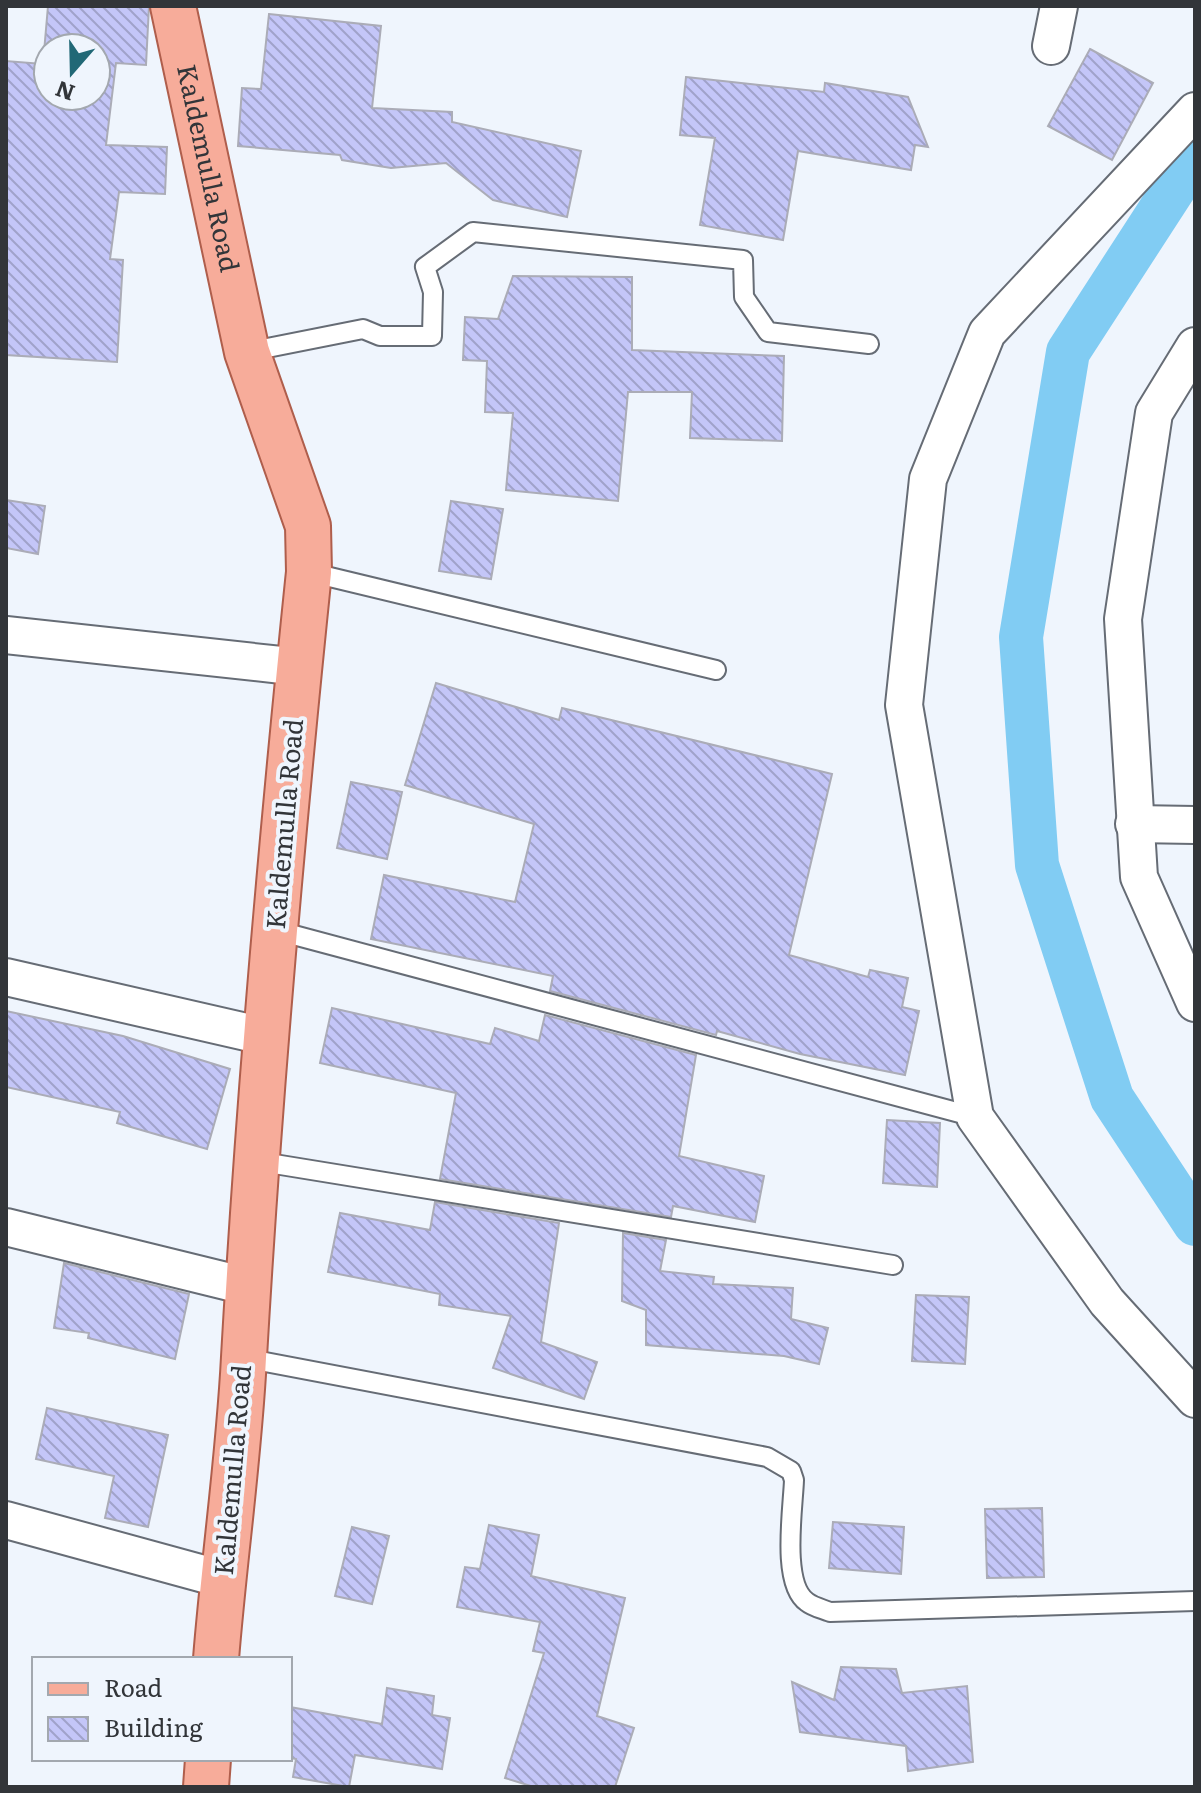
<svg xmlns="http://www.w3.org/2000/svg" width="1201" height="1793" font-family="Literata,serif">
<style>
.lines{fill:none;stroke-linecap:round;stroke-linejoin:round}
.canal{stroke:#81ccf3;stroke-width:44}
.building{fill:url(#building-back-hatch);stroke:#abacb7;stroke-width:2;fill-rule:evenodd}
.lane-casing{stroke:#666c75;stroke-width:22}
.street-casing{stroke:#666c75;stroke-width:40}
.primary-casing{stroke:#af5e4c;stroke-width:48}
.lane{stroke:#fff;stroke-width:18}
.street{stroke:#fff;stroke-width:36}
.primary{stroke:#f7ac9a;stroke-width:44}
.labels{text-anchor:middle;stroke-width:8;stroke-linejoin:round;paint-order:stroke}
.street-label{font-size:26px;fill:#323539;stroke:#eff5fd}
</style>
<defs>
<pattern id="building-back-hatch" width="6" height="6" patternUnits="userSpaceOnUse" patternTransform="scale(2)"><rect width="6" height="6" fill="#c4c6f8"/><path d="M-1 5l2 2M0 0l6 6M5-1l2 2" fill="none" stroke="#a0a2ca"/></pattern>
</defs>
<rect width="100%" height="100%" fill="#eff5fd"/>
<g class="lines">
<path class="canal" d="M 1195,156 L 1068,352 L 1021,637 L 1037,865 L 1112,1098 L 1195,1224"/>
</g>
<g class="building">
<path d="M 48,6 L 149,6 L 146,65 L 116,63 L 106,145 L 167,147 L 165,194 L 119,192 L 110,259 L 123,260 L 117,362 L 6,355 L 6,61 L 43,64 ZM 48,48 L 96,48 L 96,96 L 48,96 Z"/>
<path d="M 269,14 L 381,26 L 372,108 L 452,112 L 452,122 L 581,151 L 567,217 L 493,200 L 446,163 L 391,168 L 342,160 L 340,155 L 238,146 L 242,88 L 261,89 Z"/>
<path d="M 1090,49 L 1153,83 L 1112,160 L 1048,126 Z"/>
<path d="M 686,77 L 824,92 L 825,83 L 908,97 L 928,147 L 915,145 L 911,170 L 798,151 L 783,240 L 700,225 L 715,138 L 680,135 Z"/>
<path d="M 513,276 L 632,277 L 632,350 L 784,356 L 782,441 L 690,438 L 692,392 L 628,392 L 618,501 L 506,490 L 513,413 L 485,412 L 487,361 L 463,360 L 465,317 L 498,319 Z"/>
<path d="M 6,500 L 45,506 L 38,554 L 6,548 Z"/>
<path d="M 451,501 L 503,509 L 491,579 L 439,571 Z"/>
<path d="M 436,683 L 559,720 L 562,708 L 832,774 L 789,955 L 868,977 L 870,970 L 908,978 L 902,1007 L 919,1011 L 905,1075 L 800,1054 L 717,1031 L 716,1035 L 550,991 L 553,976 L 371,939 L 384,875 L 515,902 L 534,824 L 405,785 Z"/>
<path d="M 351,782 L 402,792 L 387,859 L 337,848 Z"/>
<path d="M 332,1008 L 490,1044 L 495,1028 L 539,1041 L 545,1015 L 696,1055 L 679,1156 L 764,1176 L 755,1222 L 673,1206 L 671,1217 L 440,1179 L 456,1093 L 320,1063 Z"/>
<path d="M 6,1011 L 123,1036 L 230,1069 L 207,1149 L 117,1123 L 120,1112 L 6,1087 Z"/>
<path d="M 887,1120 L 940,1123 L 937,1187 L 883,1183 Z"/>
<path d="M 435,1202 L 559,1223 L 541,1342 L 597,1362 L 584,1399 L 493,1368 L 511,1316 L 439,1305 L 440,1294 L 328,1272 L 340,1213 L 430,1230 Z"/>
<path d="M 623,1233 L 666,1240 L 660,1271 L 714,1277 L 713,1284 L 793,1288 L 791,1319 L 828,1328 L 819,1364 L 784,1356 L 646,1345 L 646,1310 L 622,1301 Z"/>
<path d="M 64,1263 L 189,1294 L 175,1359 L 88,1338 L 89,1333 L 54,1328 Z"/>
<path d="M 916,1295 L 969,1297 L 965,1364 L 912,1361 Z"/>
<path d="M 47,1408 L 168,1435 L 148,1527 L 105,1518 L 114,1476 L 36,1459 Z"/>
<path d="M 1042,1508 L 1044,1577 L 987,1578 L 985,1509 Z"/>
<path d="M 833,1522 L 904,1527 L 901,1574 L 829,1568 Z"/>
<path d="M 489,1525 L 539,1535 L 531,1576 L 625,1598 L 597,1716 L 634,1728 L 615,1787 L 534,1787 L 505,1778 L 544,1653 L 533,1651 L 540,1622 L 457,1607 L 465,1567 L 480,1569 Z"/>
<path d="M 352,1527 L 389,1536 L 372,1604 L 335,1596 Z"/>
<path d="M 841,1667 L 896,1669 L 902,1693 L 967,1686 L 973,1762 L 908,1771 L 906,1746 L 800,1732 L 792,1682 L 834,1700 Z"/>
<path d="M 387,1688 L 434,1696 L 432,1715 L 450,1718 L 442,1769 L 355,1755 L 349,1787 L 293,1777 L 296,1759 L 290,1758 L 290,1707 L 382,1724 Z"/>
</g>
<g class="lines">
<g class="lane-casing">
<g id="lane">
<path d="M 247,352 L 363,329 L 380,336 L 432,336 L 433,292 L 425,267 L 473,232 L 743,260 L 744,297 L 768,332 L 869,344"/>
<path d="M 309,572 L 716,670"/>
<path d="M 275,930 L 975,1117"/>
<path d="M 256,1161 L 893,1265"/>
<path d="M 244,1358 L 767,1457 L 791,1471 L 794,1480 C 793,1509 781,1584 807,1602 C 813,1607 823,1609 830,1612 L 1195,1601"/>
</g>
</g>
<g class="street-casing">
<g id="street">
<path d="M 1051,46 L 1059,6"/>
<path d="M 1195,111 L 987,333 L 928,479 L 904,705 L 975,1117 L 1107,1302 L 1195,1399"/>
<path d="M 1195,346 L 1154,413 L 1123,619 L 1139,877 L 1195,1003"/>
<path d="M 6,635 L 300,667"/>
<path d="M 1134,824 L 1195,825"/>
<path d="M 6,977 L 264,1036"/>
<path d="M 6,1227 L 246,1286"/>
<path d="M 6,1520 L 222,1579"/>
</g>
</g>
<g class="primary-casing">
<g id="primary">
<path id="s1" d="M 173,6 L 247,352 L 308,526 L 309,572 C 282,833 259,1095 244,1357 C 239,1458 224,1558 216,1659"/>
<path d="M 206,1787 L 208,1759"/>
</g>
</g>
<use href="#lane" class="lane"/>
<use href="#street" class="street"/>
<use href="#primary" class="primary"/>
</g>
<g class="labels">
<g class="street-label">
<text dy="9" stroke="none"><textPath href="#s1" startOffset="166">Kaldemulla Road</textPath></text>
<text transform="translate(285 824) rotate(-85)" y="9">Kaldemulla Road</text>
<text transform="translate(233 1470) rotate(-85)" y="9">Kaldemulla Road</text>
</g>
</g>
<rect width="1201" height="1793" fill="none" stroke="#323539" stroke-width="16"/>
<rect x="32" y="1657" width="260" height="104" fill="#eff5fd" stroke="#a3a8af" stroke-width="2"/>
<rect x="48" y="1683" width="40" height="12" fill="#f7ac9a" stroke="#a3a8af" stroke-width="2"/>
<text x="104" y="1697" font-size="24" fill="#323539">Road</text>
<rect x="48" y="1717" width="40" height="24" fill="url(#building-back-hatch)" stroke="#a3a8af" stroke-width="2"/>
<text x="104" y="1737" font-size="24" fill="#323539">Building</text>
<g transform="translate(72 72) rotate(200)"><circle r="38" fill="#eff5fd" stroke="#a3a8af" stroke-width="2"/>
<path d="M0-6L14 30L0 20L-14 30Z" fill="#216876"/>
<text y="-12" font-size="22" font-weight="bold" text-anchor="middle" fill="#323539">N</text>
</g>
</svg>
